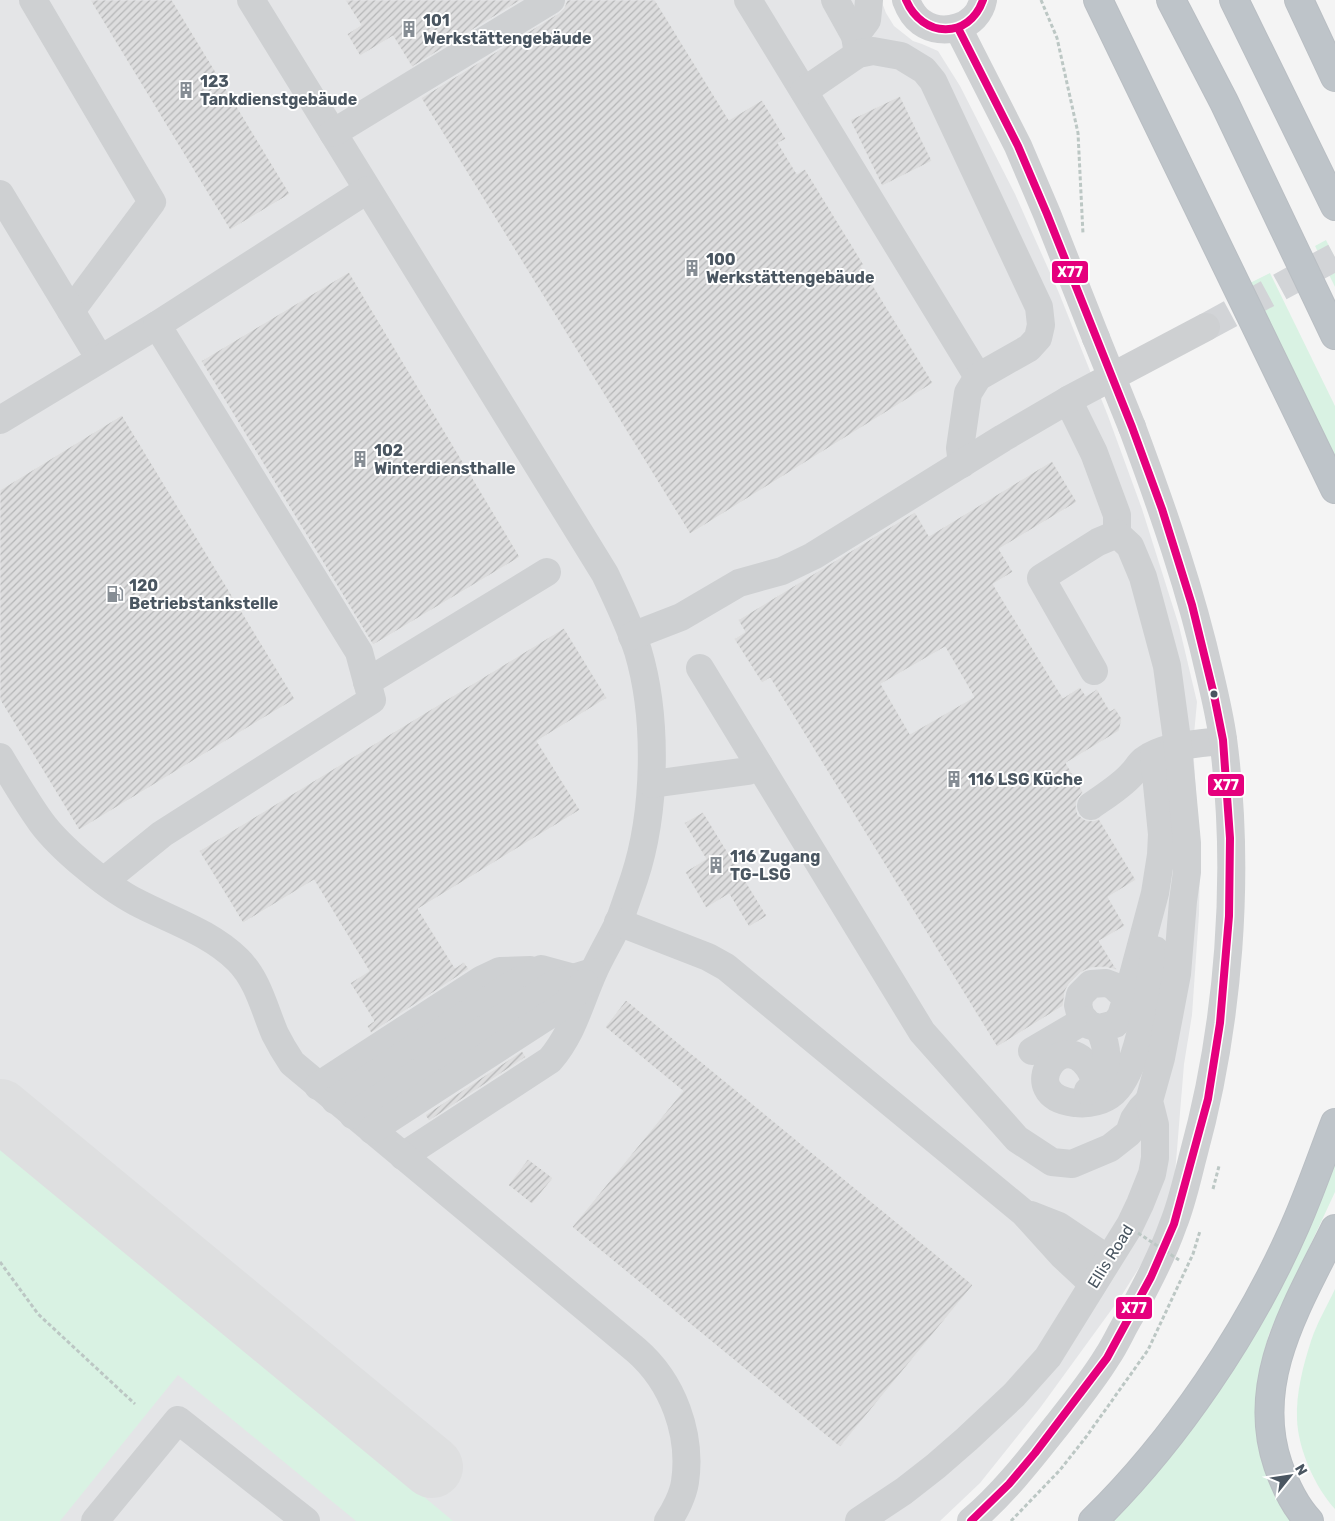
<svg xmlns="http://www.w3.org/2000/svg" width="1335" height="1521" font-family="Rubik,sans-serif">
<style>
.airport{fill:#e4e5e7}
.grass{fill:#d9f2e3}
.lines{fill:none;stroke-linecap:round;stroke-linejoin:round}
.taxiway{stroke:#dedfe0;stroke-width:62}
.building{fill:url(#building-hatch);stroke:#e5e6e7;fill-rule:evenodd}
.minor-tunnel{stroke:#d2d4d7;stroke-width:28;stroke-dasharray:28 14;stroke-linecap:butt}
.highway-casing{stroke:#b9bec3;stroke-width:30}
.path{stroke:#bcc7c4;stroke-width:3;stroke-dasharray:4 2.5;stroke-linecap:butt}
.minor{stroke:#ced0d2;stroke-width:28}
.highway{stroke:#bec4c9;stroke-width:28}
.path-bridge{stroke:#bcc7c4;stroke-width:3;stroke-dasharray:4 2.5;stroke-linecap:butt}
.minor-bridge{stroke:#ced0d2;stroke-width:28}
.bus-1-casing{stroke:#fff;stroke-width:11}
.bus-1{stroke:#e5007d;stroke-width:8}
.bus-dot{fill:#4a5661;stroke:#fff;stroke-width:2}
.labels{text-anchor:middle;stroke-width:4;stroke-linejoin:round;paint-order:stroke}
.poi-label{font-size:16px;font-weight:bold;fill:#4a5661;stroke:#fff;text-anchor:start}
.street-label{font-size:16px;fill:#4a5661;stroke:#fff}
.line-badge{stroke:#fff;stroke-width:2}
.badge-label{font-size:14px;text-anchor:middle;font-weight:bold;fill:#fff}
</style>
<defs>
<pattern id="building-hatch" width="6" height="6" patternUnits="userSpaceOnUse" patternTransform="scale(1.25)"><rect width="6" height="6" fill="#ddddde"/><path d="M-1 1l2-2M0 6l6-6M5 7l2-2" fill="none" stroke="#b5b6b7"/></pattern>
</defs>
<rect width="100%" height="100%" fill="#f4f4f4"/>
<path class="airport" d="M 0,0 L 881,0 L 886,13 L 894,26 L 913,41 L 922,44 L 938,51 L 960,86 L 1015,194 L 1059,293 L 1108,416 L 1142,509 L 1179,626 L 1197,702 L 1193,745 L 1200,858 L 1199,914 L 1192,1015 L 1184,1064 L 1174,1186 L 1147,1255 L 1120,1298 L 1040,1408 L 980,1483 L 940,1521 L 0,1521 Z"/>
<g class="grass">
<path d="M 1326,240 L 1335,258 L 1335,287 L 1315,246 Z"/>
<path d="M 1270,273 L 1335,406 L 1335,467 L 1246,285 Z"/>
<path d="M 0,1144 L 453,1521 L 356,1521 L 178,1375 L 60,1521 L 0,1521 Z"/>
<path d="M 1335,1155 L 1335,1192 L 1269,1334 L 1260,1367 L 1257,1398 L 1292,1521 L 1105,1521 L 1115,1511 Z"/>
<path d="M 1335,1289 L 1335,1509 C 1315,1487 1298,1449 1297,1419 C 1296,1393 1303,1366 1311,1341 C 1317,1323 1327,1306 1335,1289 Z"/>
</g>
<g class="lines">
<path class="taxiway" d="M 0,1110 L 432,1467"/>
</g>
<g class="building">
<path d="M 90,0 L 172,0 L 290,194 L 230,230 Z"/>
<path d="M 345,0 L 521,0 L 412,67 L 393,36 L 360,56 L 347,34 L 361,25 Z"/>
<path d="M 567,0 L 655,0 L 729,120 L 762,100 L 786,139 L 778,143 L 797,174 L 805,169 L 864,265 L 861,266 L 933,383 L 690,534 L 421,98 L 559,13 L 564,8 Z"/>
<path d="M 900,96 L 932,161 L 882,186 L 850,120 Z"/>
<path d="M 349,272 L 520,557 L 373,645 L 201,361 Z"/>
<path d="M 122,415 L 295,699 L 79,830 L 0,700 L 0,490 Z"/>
<path d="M 1052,461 L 1077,502 L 999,549 L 1013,572 L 993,584 L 1063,698 L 1080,687 L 1086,696 L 1097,689 L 1110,711 L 1115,708 L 1122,719 L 1119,731 L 1066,763 L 1083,792 L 1077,800 L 1076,808 L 1078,815 L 1085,820 L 1093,821 L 1099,819 L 1136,880 L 1108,897 L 1125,926 L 1099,941 L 1117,970 L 1105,967 L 1090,968 L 1080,973 L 1069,984 L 1065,991 L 1063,1006 L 997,1047 L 770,678 L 762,683 L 734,639 L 745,632 L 738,620 L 915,512 L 929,536 ZM 945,647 L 974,697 L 910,734 L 881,684 Z"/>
<path d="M 564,628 L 607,698 L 537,741 L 580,810 L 418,909 L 455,968 L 464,962 L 469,969 L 371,1033 L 367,1026 L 374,1021 L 350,983 L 369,971 L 314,880 L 243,923 L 199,851 Z"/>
<path d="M 703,812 L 767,916 L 749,927 L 729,894 L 706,908 L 685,872 L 706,859 L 684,823 Z"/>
<path d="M 626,1000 L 973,1285 L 840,1447 L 572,1227 L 683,1091 L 605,1027 Z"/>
<path d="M 522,1051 L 526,1057 L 429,1121 L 425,1115 Z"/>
<path d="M 528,1159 L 553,1178 L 532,1204 L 508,1185 Z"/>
</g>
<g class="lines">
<path class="minor-tunnel" d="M 1206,327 L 1335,257"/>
<g class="highway-casing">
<g id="highway">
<path d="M 1098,0 L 1335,489"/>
<path d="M 1171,0 L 1224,102 L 1335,335"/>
<path d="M 1234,0 L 1335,206"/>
<path d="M 1299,0 L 1335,77"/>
<path d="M 1093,1521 C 1175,1441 1249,1331 1295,1226 C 1310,1192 1322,1157 1335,1123"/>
<path d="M 1309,1521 C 1294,1505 1285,1485 1278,1465 C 1249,1380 1299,1303 1335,1229"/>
</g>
</g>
<g class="path">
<path d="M 1041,0 L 1057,38 L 1078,133 L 1083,234"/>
<path d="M 1213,1189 L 1219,1166"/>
<path d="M 0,1262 L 38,1314 L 135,1404"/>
<path d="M 1011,1521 L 1060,1470 L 1086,1437 L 1148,1350 L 1193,1254 L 1200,1231"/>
</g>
<g class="minor">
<path d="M 33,0 L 152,202 L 71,311"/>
<path d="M 251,0 L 605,574 C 617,599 629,624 638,651 C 658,718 656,813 634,879 C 629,893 624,908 619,922 C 611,939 601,955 593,973 C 579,1005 573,1033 550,1060 L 403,1156"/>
<path d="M 748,0 L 978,377"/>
<path d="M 835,0 L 855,36 L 858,54"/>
<path d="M 906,0 C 909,8 914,17 921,22 C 943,38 978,27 983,0"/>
<path d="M 958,28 L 1018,146 L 1047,214 L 1096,338"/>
<path d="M 855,36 L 867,20 L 869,0"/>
<path d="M 804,91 L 858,54 L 873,51 L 901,56 L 924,70 L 933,81 L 1039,307 L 1041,325 L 1038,338 L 1029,348 L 978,377 L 968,393 L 960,448 L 962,464"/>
<path d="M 333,133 L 551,0"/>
<path d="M 0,194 L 100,359"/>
<path d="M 1068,400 L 1094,453 L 1117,515 L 1117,534"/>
<path d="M 0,420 L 157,325 L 367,190"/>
<path d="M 632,636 L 681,617 L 739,583 L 782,571 L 813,556 L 1003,438 L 1068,400 L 1206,327"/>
<path d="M 700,668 L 922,1032 L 1017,1139 L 1052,1162 L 1072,1164 L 1110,1148 L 1129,1133 L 1134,1119 L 1141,1109 L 1149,1101"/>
<path d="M 367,682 L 547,572"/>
<path d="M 0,757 C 13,779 26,801 41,822 C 60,848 107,887 136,902 C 170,920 210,932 238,960 C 258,980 264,1008 275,1034 C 280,1044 286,1054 292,1063 L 636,1350 C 673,1382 692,1434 685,1482 C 683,1495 675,1511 668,1521"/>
<path d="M 652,784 L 748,771 L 759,765"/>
<path d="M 1091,806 C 1105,796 1120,787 1131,775 C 1136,770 1139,764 1144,760 C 1166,744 1198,745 1223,740"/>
<path d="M 104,881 L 162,834 L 372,700 L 359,652 L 157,325"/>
<path d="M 618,922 L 708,957 L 726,967 L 1024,1213 L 1063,1256 L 1093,1284"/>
<path d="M 1119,991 L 1114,986 L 1106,983 L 1091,984 L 1080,995 L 1078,1005 L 1081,1017 L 1089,1025 L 1099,1028 L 1115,1024 L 1121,1016 L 1128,994 L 1155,893 L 1161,855 L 1162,834 L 1154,755"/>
<path d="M 1032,1051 L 1085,1020"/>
<path d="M 1092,1073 C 1064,1020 1012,1096 1075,1103 C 1089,1105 1104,1101 1114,1092 C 1141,1066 1149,987 1155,950"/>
<path d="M 318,1086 L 481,980 L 500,971 L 530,970"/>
<path d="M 1088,1091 C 1109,1071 1111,1054 1099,1028"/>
<path d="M 335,1100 L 513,984 L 541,969 L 574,978"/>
<path d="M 353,1115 L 554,984 L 593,972"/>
<path d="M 372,1130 L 566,1004 L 584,983"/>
<path d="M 1031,1215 L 1059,1226 L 1108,1259"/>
<path d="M 95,1521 L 178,1420 L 306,1521"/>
<path d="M 859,1521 L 904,1491 L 936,1466 L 967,1439 L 1014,1395 L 1048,1357 L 1130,1225 L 1140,1204 L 1152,1174 L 1155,1158 L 1155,1125 L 1149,1101 L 1161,1058 L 1177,974 L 1183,901 L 1187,872 L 1187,843 L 1178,747 L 1167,666 L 1143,577 L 1130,546 L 1117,534 L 1098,542 L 1041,578 L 1094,671"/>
<path d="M 971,1521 C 1004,1493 1031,1458 1058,1424 C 1075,1402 1093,1380 1107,1357 C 1116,1344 1122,1329 1130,1316 C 1146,1286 1162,1256 1173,1225 C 1182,1203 1187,1179 1193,1156 C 1229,1025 1241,874 1223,739 C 1220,718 1215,696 1210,675 C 1191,590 1162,508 1132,427"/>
</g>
<use href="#highway" class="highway"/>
<path class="path-bridge" d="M 1138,1233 L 1179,1260"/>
<path class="minor-bridge" d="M 1096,338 L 1132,427"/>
<g class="bus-1-casing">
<g id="bus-1">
<path d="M 906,0 C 922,38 969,40 983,0"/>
<path d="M 958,28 L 1018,146 L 1047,214 L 1132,427 L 1162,509 L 1192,605 L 1214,695 L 1223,740 L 1230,838 L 1229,916 L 1220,1023 L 1208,1099 L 1174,1224 L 1151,1277 L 1107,1358 L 1035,1453 L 1009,1484 L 971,1521"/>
</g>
</g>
<use href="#bus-1" class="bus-1"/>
</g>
<defs>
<g id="building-bare" transform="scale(1.35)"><path d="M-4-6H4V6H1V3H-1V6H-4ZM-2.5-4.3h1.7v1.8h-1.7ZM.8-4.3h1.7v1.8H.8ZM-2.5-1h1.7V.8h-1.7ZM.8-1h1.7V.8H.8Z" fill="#868d94" stroke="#fff" stroke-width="2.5" paint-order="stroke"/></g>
<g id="fuel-bare" transform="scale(1.35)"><path d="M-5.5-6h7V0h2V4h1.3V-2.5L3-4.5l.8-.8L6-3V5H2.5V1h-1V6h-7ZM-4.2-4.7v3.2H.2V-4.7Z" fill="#868d94" stroke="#fff" stroke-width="2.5" paint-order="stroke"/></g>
</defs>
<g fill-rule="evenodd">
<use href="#building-bare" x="409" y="29"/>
<use href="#building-bare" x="186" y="90"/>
<use href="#building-bare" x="692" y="268"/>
<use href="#building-bare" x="360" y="459"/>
<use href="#fuel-bare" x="115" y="594"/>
<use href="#building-bare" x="954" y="779"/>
<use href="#building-bare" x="716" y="865"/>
</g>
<circle class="bus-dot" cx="1214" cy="694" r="4.5"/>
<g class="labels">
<g class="poi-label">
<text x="423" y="26">101<tspan x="423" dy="18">Werkstättengebäude</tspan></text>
<text x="200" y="87">123<tspan x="200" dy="18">Tankdienstgebäude</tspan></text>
<text x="706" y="265">100<tspan x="706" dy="18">Werkstättengebäude</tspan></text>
<text x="374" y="456">102<tspan x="374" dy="18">Winterdiensthalle</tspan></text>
<text x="129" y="591">120<tspan x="129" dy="18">Betriebstankstelle</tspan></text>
<text x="968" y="785">116 LSG Küche</text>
<text x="730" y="862">116 Zugang<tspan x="730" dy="18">TG-LSG</tspan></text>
</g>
<g class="street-label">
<text transform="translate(1110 1256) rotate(-58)" y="6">Ellis Road</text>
</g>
</g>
<g class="line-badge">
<rect x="1051" y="260" width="38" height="24" rx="5" fill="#e5007d"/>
<rect x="1207" y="773" width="38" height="24" rx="5" fill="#e5007d"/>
<rect x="1115" y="1296" width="38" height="24" rx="5" fill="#e5007d"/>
</g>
<g class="badge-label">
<text x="1070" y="277">X77</text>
<text x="1226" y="790">X77</text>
<text x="1134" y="1313">X77</text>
</g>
<g transform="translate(1290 1476) rotate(60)" stroke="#ffffff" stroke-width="4" paint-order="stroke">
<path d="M0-4L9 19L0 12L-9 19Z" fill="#4a5661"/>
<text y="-8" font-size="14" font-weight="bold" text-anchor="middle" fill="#4a5661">N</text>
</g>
</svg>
